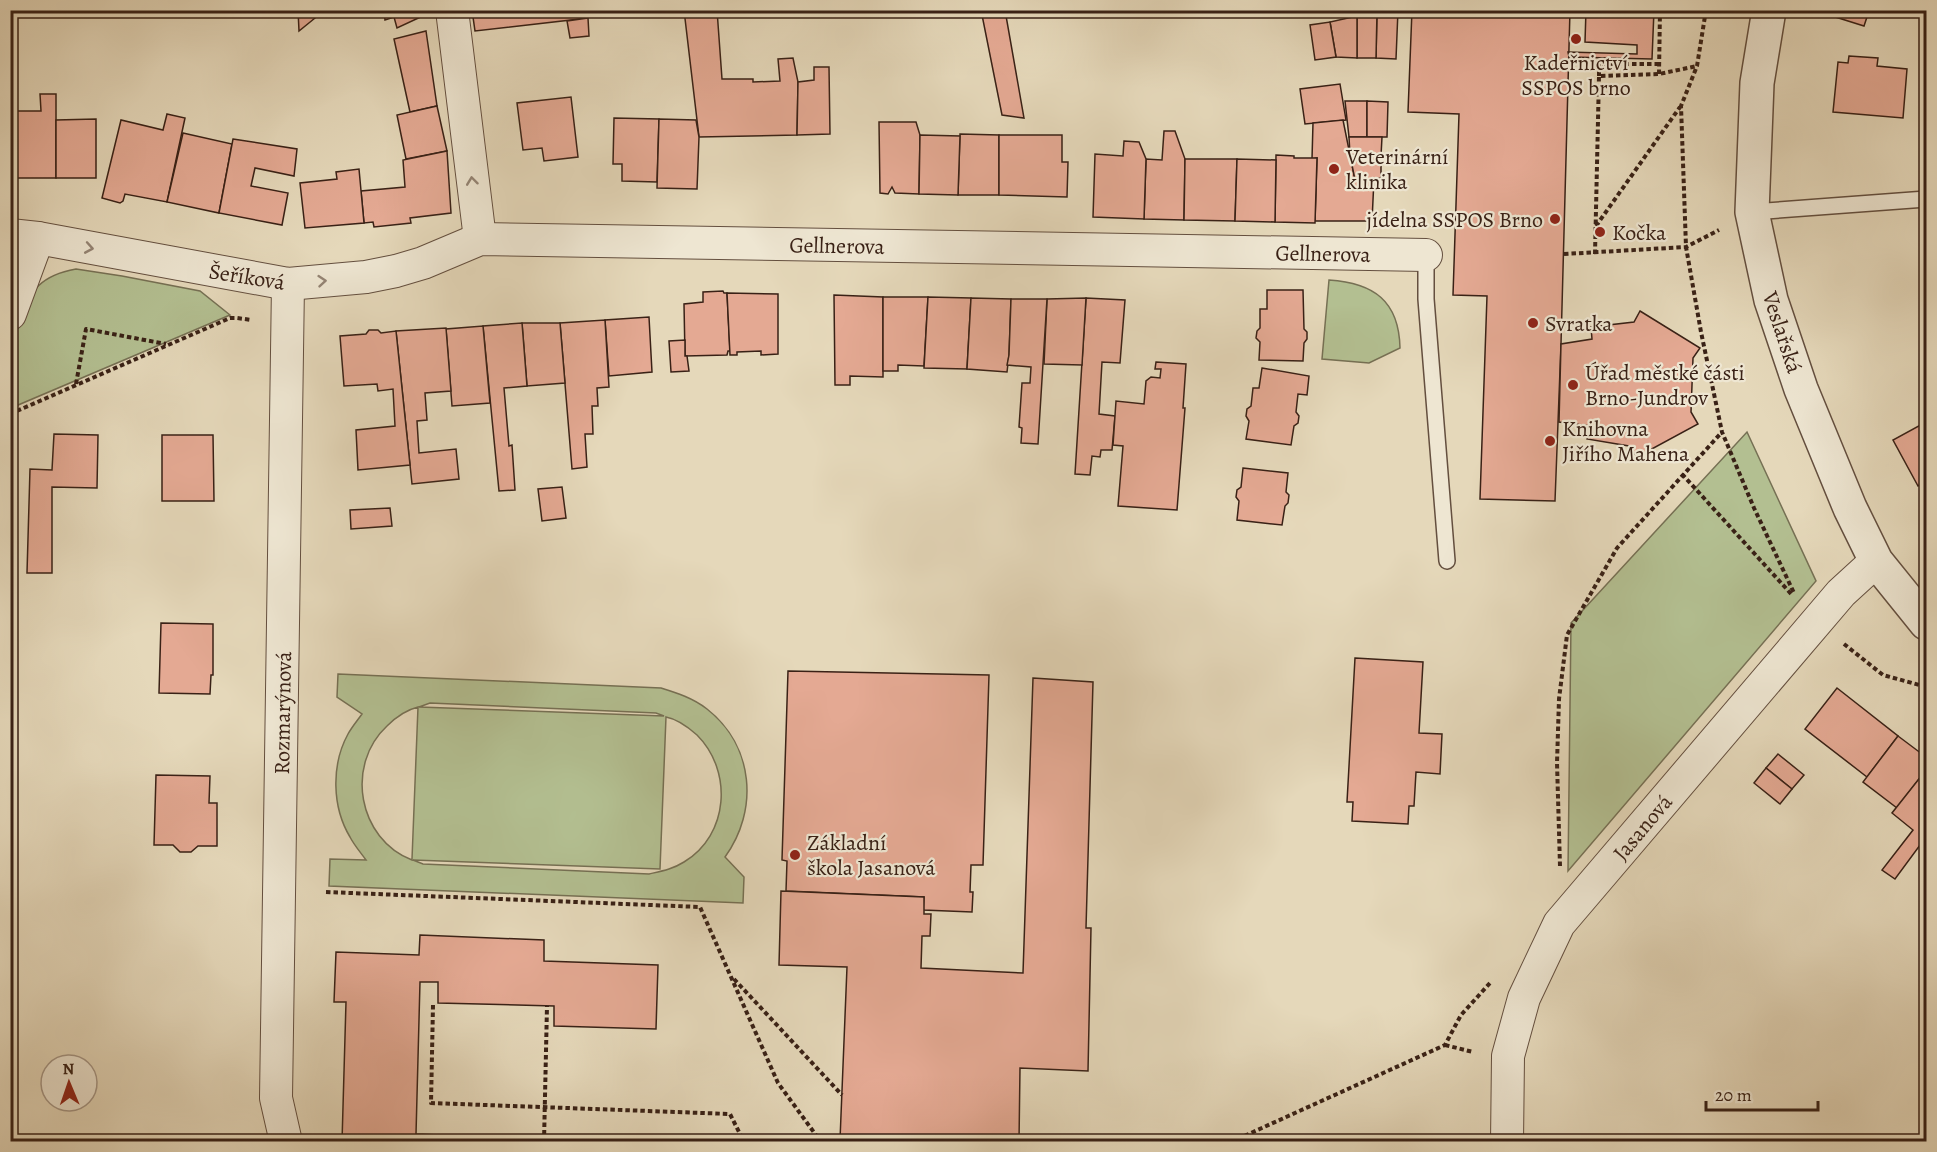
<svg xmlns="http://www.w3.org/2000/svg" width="1937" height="1152" font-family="Alegreya,serif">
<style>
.green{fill:#b3bf91;stroke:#767054;stroke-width:1.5;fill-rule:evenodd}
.building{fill:#e4a993;stroke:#392116;stroke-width:1.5}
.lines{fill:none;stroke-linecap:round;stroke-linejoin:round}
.service-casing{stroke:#644f3f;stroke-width:18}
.minor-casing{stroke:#644f3f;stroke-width:34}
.tertiary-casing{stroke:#644f3f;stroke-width:36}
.path{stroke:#392116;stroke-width:4;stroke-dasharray:4.5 3;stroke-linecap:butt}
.service{stroke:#eee6d2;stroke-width:15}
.minor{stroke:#eee6d2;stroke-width:32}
.tertiary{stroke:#eee6d2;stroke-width:33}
.oneway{stroke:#948474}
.poi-dot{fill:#8f2418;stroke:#eee6d2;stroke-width:2}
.labels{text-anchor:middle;stroke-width:4.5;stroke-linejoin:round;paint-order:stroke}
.poi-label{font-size:22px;fill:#392116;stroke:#eee6d2;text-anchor:start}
.street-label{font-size:22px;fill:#392116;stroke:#eee6d2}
</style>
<rect width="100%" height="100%" fill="#e5d8ba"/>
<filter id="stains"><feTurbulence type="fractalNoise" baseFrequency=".00333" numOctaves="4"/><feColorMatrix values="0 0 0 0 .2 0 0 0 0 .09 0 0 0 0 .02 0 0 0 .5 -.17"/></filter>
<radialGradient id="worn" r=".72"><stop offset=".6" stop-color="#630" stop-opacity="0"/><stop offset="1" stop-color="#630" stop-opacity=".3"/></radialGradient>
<g class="green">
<path d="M 76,269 L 122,276 L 200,291 L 230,315 L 11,408 C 11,388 9,368 11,348 C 11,339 16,330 19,322 C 29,290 42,275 76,269 Z"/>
<path d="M 1329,280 C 1374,283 1399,301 1400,348 L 1369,363 L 1322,359 Z"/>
<path d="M 1747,432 L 1816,581 L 1568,871 L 1571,623 Z"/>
<path d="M 338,674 L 661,688 C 677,693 693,698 707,709 C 754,746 759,810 725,857 L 744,877 L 743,903 L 329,886 L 330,859 L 366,860 C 361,853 354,845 350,837 C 332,807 331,765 348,734 C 352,727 357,721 362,714 L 337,697 ZM 430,703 L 656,713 L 664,716 L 419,707 ZM 418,707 L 412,859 L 412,860 C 358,839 345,765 387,726 C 396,717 406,710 418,707 ZM 666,717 C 677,719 688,727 697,735 C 733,771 729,835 684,862 C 673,869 662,871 649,874 L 423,864 L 413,860 L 660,869 Z"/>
</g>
<g class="building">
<path d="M 298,10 L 320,10 L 320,14 L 299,31 Z"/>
<path d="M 384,10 L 426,10 L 427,14 L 397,28 L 394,17 L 385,20 Z"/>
<path d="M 472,10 L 587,10 L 588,18 L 475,31 Z"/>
<path d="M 684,10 L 717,10 L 722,79 L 753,79 L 753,82 L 780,81 L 778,59 L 793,58 L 798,82 L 797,135 L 699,137 Z"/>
<path d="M 981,10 L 1005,10 L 1024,118 L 1002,115 Z"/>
<path d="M 1382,10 L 1398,10 L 1396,59 L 1376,58 L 1377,12 Z"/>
<path d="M 1412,10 L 1570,10 L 1561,344 L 1555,501 L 1480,499 L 1487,296 L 1453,295 L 1459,114 L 1408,112 Z"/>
<path d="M 1586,10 L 1654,10 L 1652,59 L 1569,57 L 1568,52 L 1637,54 L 1637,45 L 1585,42 Z"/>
<path d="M 1813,10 L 1868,10 L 1869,11 L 1864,26 Z"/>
<path d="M 1377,12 L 1376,58 L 1357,58 L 1357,16 Z"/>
<path d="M 1357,16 L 1357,58 L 1336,57 L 1330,22 Z"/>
<path d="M 588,18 L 589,36 L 570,38 L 567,21 Z"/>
<path d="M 1330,22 L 1336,57 L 1315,60 L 1310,25 Z"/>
<path d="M 426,31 L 437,106 L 410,112 L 394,39 Z"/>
<path d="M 1849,56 L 1878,58 L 1877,66 L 1907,69 L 1903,118 L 1833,112 L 1838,62 L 1848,63 Z"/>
<path d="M 814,67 L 829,67 L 830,134 L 797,135 L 798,82 L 814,80 Z"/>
<path d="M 1340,84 L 1346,120 L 1305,124 L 1300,89 Z"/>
<path d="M 40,94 L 56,94 L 56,178 L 16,178 L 17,111 L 41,111 Z"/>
<path d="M 571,97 L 578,157 L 544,161 L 542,148 L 523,150 L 517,103 Z"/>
<path d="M 1345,101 L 1367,101 L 1367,137 L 1349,137 Z"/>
<path d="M 1367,101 L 1388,102 L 1387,137 L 1367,137 Z"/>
<path d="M 437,106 L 447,151 L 406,159 L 397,115 Z"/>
<path d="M 10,111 L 17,111 L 16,178 L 10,178 Z"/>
<path d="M 167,114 L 185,118 L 167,202 L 125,194 L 123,201 L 120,203 L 102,198 L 121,120 L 163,130 Z"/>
<path d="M 614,118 L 659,119 L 657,182 L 622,181 L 622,164 L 613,164 Z"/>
<path d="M 96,119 L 96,178 L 56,178 L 56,120 Z"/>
<path d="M 659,119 L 696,120 L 699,137 L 697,189 L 657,188 Z"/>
<path d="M 1343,120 L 1355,180 L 1374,179 L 1372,221 L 1315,221 L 1317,158 L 1312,159 L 1313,123 Z"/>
<path d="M 879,122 L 916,122 L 920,135 L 919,194 L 895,193 L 892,187 L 888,194 L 880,193 Z"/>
<path d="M 1164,131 L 1175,131 L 1185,159 L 1184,220 L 1144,219 L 1146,159 L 1162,160 Z"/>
<path d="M 183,133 L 232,144 L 219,213 L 167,202 Z"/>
<path d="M 960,134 L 999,135 L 999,195 L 958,195 Z"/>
<path d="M 920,135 L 960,136 L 958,195 L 919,194 Z"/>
<path d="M 999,135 L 1062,135 L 1062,162 L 1068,162 L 1067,197 L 999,195 Z"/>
<path d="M 1349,137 L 1382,137 L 1381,156 L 1350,155 Z"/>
<path d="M 233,139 L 297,149 L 294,176 L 255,168 L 251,186 L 288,193 L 282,225 L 219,213 Z"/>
<path d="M 1124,141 L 1139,142 L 1146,159 L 1144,219 L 1093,217 L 1095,154 L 1123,156 Z"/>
<path d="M 447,151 L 451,213 L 410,218 L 411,223 L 374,227 L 373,222 L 364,223 L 361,191 L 405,187 L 403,160 Z"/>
<path d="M 1276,155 L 1294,156 L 1294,158 L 1317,158 L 1315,223 L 1275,222 Z"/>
<path d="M 1350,155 L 1381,156 L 1381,178 L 1355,180 Z"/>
<path d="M 1185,159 L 1237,159 L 1235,221 L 1184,220 Z"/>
<path d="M 1237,159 L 1276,160 L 1275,222 L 1235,221 Z"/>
<path d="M 359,169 L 364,223 L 305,228 L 300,183 L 337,179 L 336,172 Z"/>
<path d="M 1267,290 L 1303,290 L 1304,329 L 1307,332 L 1307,339 L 1304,343 L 1303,361 L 1259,360 L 1260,342 L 1256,338 L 1257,331 L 1260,328 L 1260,309 L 1267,309 Z"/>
<path d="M 723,291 L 724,293 L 727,293 L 730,351 L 728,351 L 727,355 L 685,356 L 684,304 L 703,302 L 703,292 Z"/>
<path d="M 727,293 L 778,294 L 778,354 L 761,355 L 761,351 L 737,352 L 737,355 L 730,355 Z"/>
<path d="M 834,295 L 883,297 L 883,377 L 850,376 L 850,385 L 835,385 Z"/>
<path d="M 883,297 L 928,297 L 924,366 L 898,365 L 898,371 L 883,371 Z"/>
<path d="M 928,297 L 971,298 L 967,369 L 924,368 Z"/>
<path d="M 971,298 L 1011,299 L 1009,355 L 1007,372 L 967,369 Z"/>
<path d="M 1086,298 L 1125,300 L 1120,363 L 1102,362 L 1099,414 L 1115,416 L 1112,450 L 1101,450 L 1100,457 L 1092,456 L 1090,475 L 1075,474 Z"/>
<path d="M 1086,298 L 1082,365 L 1044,364 L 1047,299 Z"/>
<path d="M 1011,299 L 1047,299 L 1038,444 L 1021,443 L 1022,428 L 1019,427 L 1022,383 L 1030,383 L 1031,367 L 1007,365 L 1009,355 Z"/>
<path d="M 1640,311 L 1700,348 L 1693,358 L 1691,412 L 1698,424 L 1637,457 L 1629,446 L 1587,439 L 1590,426 L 1559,422 L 1561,344 L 1592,339 L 1591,327 L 1634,322 Z"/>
<path d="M 649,317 L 652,372 L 609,376 L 605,320 Z"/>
<path d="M 605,320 L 609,387 L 597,388 L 598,406 L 592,406 L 593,434 L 585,434 L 587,467 L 572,469 L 560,323 Z"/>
<path d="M 522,323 L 560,323 L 565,383 L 527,386 Z"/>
<path d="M 522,323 L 527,386 L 504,388 L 509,446 L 512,445 L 515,490 L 499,491 L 483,326 Z"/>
<path d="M 483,326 L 490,403 L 452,406 L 446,329 Z"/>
<path d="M 446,328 L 451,391 L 425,393 L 427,420 L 417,421 L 419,453 L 456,449 L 459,479 L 412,484 L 396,331 Z"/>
<path d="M 369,330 L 378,330 L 381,333 L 396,331 L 410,465 L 358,470 L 356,430 L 395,426 L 393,389 L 378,391 L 377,384 L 344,386 L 340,336 L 366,334 Z"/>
<path d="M 685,340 L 685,356 L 687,356 L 689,371 L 671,372 L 669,341 Z"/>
<path d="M 1156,362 L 1186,364 L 1183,408 L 1185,408 L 1177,510 L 1118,506 L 1123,446 L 1113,445 L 1116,401 L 1144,404 L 1146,381 L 1151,377 L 1160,378 L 1161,369 L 1155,369 Z"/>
<path d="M 1262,368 L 1309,376 L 1307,395 L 1298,394 L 1296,412 L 1299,416 L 1298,423 L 1294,426 L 1291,445 L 1246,439 L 1249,421 L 1246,416 L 1247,409 L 1251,406 L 1253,388 L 1259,388 Z"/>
<path d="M 1926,422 L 1926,481 L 1918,486 L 1893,440 Z"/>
<path d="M 54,434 L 98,435 L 97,488 L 52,487 L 52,573 L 27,573 L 30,469 L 52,470 Z"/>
<path d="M 162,435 L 213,435 L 214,501 L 162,501 Z"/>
<path d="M 1243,468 L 1288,473 L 1286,492 L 1289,495 L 1288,503 L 1285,506 L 1282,525 L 1237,520 L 1239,501 L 1236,497 L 1237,490 L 1241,487 Z"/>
<path d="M 562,487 L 566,518 L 542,521 L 538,489 Z"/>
<path d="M 390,508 L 392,526 L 351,529 L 350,510 Z"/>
<path d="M 161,623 L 213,624 L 213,675 L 211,675 L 210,694 L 159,693 Z"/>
<path d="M 1355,658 L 1423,662 L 1419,733 L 1442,734 L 1440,774 L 1416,772 L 1414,806 L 1409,806 L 1408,824 L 1352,821 L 1353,802 L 1347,802 Z"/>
<path d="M 788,671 L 989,675 L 983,865 L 971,865 L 970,892 L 973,892 L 972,912 L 923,910 L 924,897 L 786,891 L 787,861 L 782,860 Z"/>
<path d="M 1033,678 L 1093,682 L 1086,928 L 1091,928 L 1088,1071 L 1020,1068 L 1019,1142 L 840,1140 L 847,967 L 779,965 L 781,891 L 924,897 L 924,914 L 931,914 L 930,936 L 922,936 L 921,968 L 1023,973 Z"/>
<path d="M 1837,688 L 1898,736 L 1867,777 L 1805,729 Z"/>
<path d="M 1898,736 L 1926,757 L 1926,770 L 1897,808 L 1863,782 Z"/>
<path d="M 1778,754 L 1804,775 L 1792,789 L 1766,768 Z"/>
<path d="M 1766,768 L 1792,789 L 1780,804 L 1754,783 Z"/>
<path d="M 1926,770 L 1926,837 L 1895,879 L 1882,870 L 1913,830 L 1892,813 Z"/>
<path d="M 156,775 L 210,776 L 209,803 L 217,803 L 217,846 L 198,846 L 191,852 L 180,852 L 173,845 L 154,845 Z"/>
<path d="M 420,935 L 544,940 L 544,961 L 658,965 L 656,1029 L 554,1026 L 554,1006 L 438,1003 L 438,982 L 420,982 L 416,1134 L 537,1139 L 537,1142 L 342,1142 L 346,1002 L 334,1002 L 336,952 L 419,955 Z"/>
</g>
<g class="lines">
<g class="service-casing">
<g id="service">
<path d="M 1752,212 L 1926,199"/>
<path d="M 1426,255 L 1426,299 L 1447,561"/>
</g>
</g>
<g class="minor-casing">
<g id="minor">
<path d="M 452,10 L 480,239"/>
<path d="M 10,235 L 38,238 L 288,284 L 366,277 L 396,271 L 423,263 L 480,239 L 1426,255"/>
<path d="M 10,314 L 38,238"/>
<path d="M 286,1142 L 276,1098 L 288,284"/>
<path d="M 1507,1142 L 1508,1056 L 1524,998 L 1559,924 L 1841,593 L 1876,561"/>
</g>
</g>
<g class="tertiary-casing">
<path id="tertiary" d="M 1769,10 L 1757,83 L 1752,212 L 1771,300 L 1801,389 L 1850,508 L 1876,561 L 1926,623"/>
</g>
<g class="path">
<path d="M 1706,10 L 1697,66 L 1681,106 L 1686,247 L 1701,332 L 1722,432 L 1754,508 L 1794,593"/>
<path d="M 1659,74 L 1660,10"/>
<path d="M 1599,76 L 1599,64 L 1659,64"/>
<path d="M 1596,226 L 1680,107"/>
<path d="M 1564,254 L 1686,247 L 1719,230"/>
<path d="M 1595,254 L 1599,76 L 1659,74 L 1697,66"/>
<path d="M 76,384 L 86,329 L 166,344"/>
<path d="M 10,414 L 230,318 L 237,318 L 252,320"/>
<path d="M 1682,474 L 1793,596"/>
<path d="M 1844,644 L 1883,675 L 1923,686 L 1926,690"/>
<path d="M 1560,866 L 1557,763 L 1559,699 L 1567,635 L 1617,548 L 1722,432"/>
<path d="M 326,892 L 700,907 L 778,1083 L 821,1142"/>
<path d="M 734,979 L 842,1095"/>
<path d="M 433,1005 L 431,1103 L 730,1114 L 744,1142"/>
<path d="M 1445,1045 L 1473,1052"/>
<path d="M 544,1142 L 547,1006"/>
<path d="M 1231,1142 L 1445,1045 L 1461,1015 L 1490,983"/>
</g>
<use href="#service" class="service"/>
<use href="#minor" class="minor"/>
<use href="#tertiary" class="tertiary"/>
</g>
<defs><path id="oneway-chevron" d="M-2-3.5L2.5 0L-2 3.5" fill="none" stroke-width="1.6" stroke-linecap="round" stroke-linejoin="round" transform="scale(1.5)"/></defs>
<g class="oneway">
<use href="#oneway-chevron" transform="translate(472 181) rotate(-97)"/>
<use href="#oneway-chevron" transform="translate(89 248) rotate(10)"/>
<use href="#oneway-chevron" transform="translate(322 281) rotate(-5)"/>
</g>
<g class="poi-dot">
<circle cx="1576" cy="39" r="6"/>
<circle cx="1334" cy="169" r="6"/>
<circle cx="1555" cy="219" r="6"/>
<circle cx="1600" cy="232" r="6"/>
<circle cx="1533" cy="323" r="6"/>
<circle cx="1573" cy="385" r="6"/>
<circle cx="1550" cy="441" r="6"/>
<circle cx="795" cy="855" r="6"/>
</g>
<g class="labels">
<g class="poi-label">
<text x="1576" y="70" text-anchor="middle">Kadeřnictví<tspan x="1576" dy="25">SSPOS brno</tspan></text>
<text x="1346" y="164">Veterinární<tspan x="1346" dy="25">klinika</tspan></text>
<text x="1543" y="227" text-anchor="end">jídelna SSPOS Brno</text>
<text x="1612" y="240">Kočka</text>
<text x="1545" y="331">Svratka</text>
<text x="1585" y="380">Úřad městké části<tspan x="1585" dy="25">Brno-Jundrov</tspan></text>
<text x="1562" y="436">Knihovna<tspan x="1562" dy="25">Jiřího Mahena</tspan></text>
<text x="807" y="850">Základní<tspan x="807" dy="25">škola Jasanová</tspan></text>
</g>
<g class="street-label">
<text transform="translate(837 245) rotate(1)" y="8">Gellnerova</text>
<text transform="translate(1323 253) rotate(1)" y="8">Gellnerova</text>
<text transform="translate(247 276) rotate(9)" y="8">Šeříková</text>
<text transform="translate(1783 332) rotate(72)" y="8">Veslařská</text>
<text transform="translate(282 713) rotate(-89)" y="8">Rozmarýnová</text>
<text transform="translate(1642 827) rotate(-50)" y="8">Jasanová</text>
</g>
</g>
<rect width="1937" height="1152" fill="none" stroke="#e5d8ba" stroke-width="36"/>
<rect x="12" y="12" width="1913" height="1128" fill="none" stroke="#392116" stroke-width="3"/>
<rect x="18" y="18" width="1901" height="1116" fill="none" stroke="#392116" stroke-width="1.5"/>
<g transform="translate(69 1083) rotate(358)"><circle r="28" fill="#eee6d2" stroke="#a69787" stroke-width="1.5"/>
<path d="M0-4.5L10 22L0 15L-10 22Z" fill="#8f2418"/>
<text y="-9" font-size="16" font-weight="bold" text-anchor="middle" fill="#392116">N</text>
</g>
<path d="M1706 1101v9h112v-9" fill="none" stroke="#392116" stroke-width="3"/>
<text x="1715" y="1101" font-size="18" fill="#392116" stroke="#eee6d2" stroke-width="4.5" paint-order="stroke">20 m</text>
<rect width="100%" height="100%" filter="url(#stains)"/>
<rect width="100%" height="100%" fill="url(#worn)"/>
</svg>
